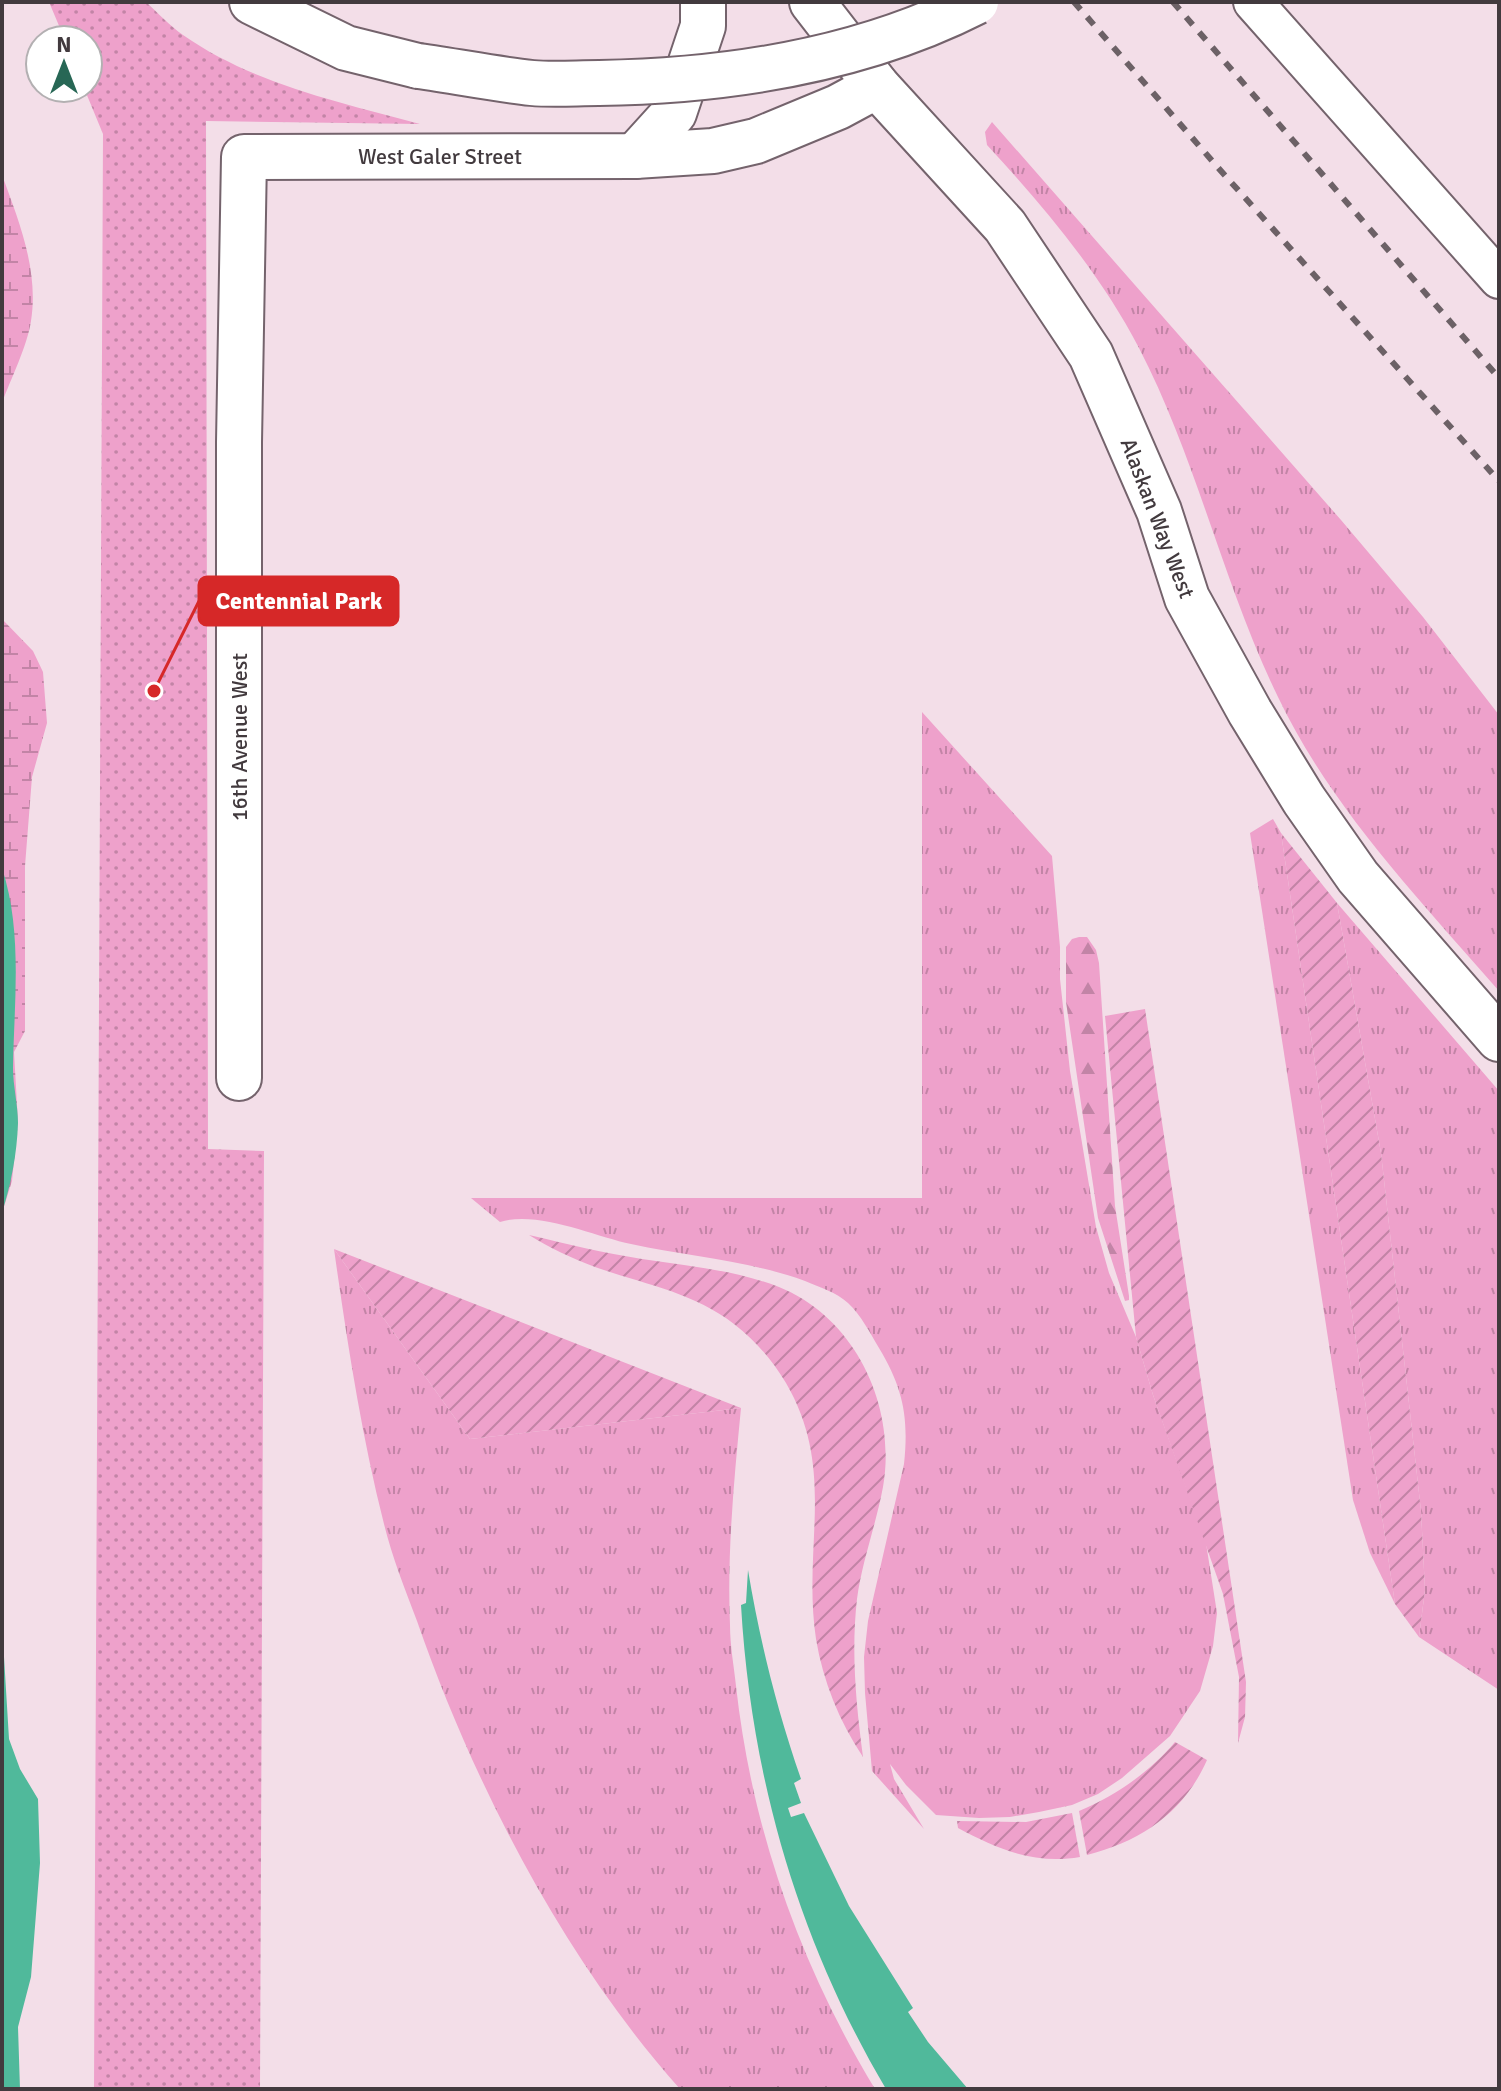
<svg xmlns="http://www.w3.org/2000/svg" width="1501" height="2091" font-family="Signika,sans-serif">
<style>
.grass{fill:url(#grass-tufts)}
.forest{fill:url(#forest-firs)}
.wetland{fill:url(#wetland-marsh)}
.park{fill:url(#park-dots)}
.garden{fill:url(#garden-furrows)}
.water{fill:#50b99b}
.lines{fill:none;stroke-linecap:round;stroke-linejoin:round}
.service-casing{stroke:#74636c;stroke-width:42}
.minor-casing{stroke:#74636c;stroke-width:48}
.tertiary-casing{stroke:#74636c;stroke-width:48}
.service{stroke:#fff;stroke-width:38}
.minor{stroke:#fff;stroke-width:44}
.tertiary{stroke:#fff;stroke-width:44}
.rail{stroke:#6c6166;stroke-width:6;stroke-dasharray:10 10;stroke-linecap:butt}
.tertiary-bridge-casing{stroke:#74636c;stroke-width:48;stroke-linecap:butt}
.tertiary-bridge{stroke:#fff;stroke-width:44}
.labels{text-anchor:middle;stroke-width:6;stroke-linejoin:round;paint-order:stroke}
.street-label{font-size:22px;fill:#423a3e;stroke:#fff}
.leader{fill:none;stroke:#d62828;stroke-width:3}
.callout-dot{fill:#d62828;stroke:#fff;stroke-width:3}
.callout{fill:#d62828;stroke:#d62828;stroke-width:3}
.callout-label{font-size:24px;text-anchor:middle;font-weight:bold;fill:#fff}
</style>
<defs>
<pattern id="grass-tufts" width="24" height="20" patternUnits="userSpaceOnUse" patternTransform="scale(2)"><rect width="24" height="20" fill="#eea1cb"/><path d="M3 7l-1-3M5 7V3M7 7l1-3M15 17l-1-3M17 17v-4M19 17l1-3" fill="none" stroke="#c284a6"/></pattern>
<pattern id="forest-firs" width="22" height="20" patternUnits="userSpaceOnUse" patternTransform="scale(2)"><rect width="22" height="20" fill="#eea1cb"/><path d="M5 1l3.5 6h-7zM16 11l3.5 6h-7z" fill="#c284a6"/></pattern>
<pattern id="wetland-marsh" width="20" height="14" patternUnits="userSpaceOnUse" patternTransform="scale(2)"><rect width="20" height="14" fill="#eea1cb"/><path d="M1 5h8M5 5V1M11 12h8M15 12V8" fill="none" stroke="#c284a6"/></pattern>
<pattern id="park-dots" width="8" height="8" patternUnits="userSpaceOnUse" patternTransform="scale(2)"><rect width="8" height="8" fill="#eea1cb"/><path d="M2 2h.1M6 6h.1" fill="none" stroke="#c284a6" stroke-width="1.8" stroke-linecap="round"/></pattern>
<pattern id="garden-furrows" width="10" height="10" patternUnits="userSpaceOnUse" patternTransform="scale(2)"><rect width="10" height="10" fill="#eea1cb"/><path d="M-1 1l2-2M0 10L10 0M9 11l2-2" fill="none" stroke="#c284a6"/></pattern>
</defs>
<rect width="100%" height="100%" fill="#f3dee8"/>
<g class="grass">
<path d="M 992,122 L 1341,520 L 1423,617 L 1499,715 L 1499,991 C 1419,899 1331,808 1278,697 C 1223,584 1197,460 1139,348 C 1100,273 1044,207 987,145 L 985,132 Z"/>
<path d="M 922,712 L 1052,856 L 1060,947 L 1060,979 L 1070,1071 L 1096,1227 L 1109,1273 L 1136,1337 L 1153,1395 L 1206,1543 L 1217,1613 L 1213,1646 L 1200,1691 L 1170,1736 L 1122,1778 L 1098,1794 L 1072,1805 L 1039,1812 L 1010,1817 L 979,1818 L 936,1815 L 906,1785 L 890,1764 L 894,1779 L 924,1829 L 872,1771 L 865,1693 L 864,1657 L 868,1621 L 904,1464 C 909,1417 903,1388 879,1348 C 870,1333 861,1315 848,1303 C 836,1292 819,1287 805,1281 C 748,1260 690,1257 631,1244 C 594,1236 537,1210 500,1222 L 471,1198 L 922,1198 Z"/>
<path d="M 1273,819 L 1281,833 L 1395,1604 L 1370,1553 L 1353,1500 L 1250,833 Z"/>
<path d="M 1337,903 L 1499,1091 L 1499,1690 L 1419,1637 L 1425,1590 L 1421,1511 L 1381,1153 Z"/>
<path d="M 334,1249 L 470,1439 L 741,1408 C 734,1480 727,1553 730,1625 C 730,1646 734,1666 736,1686 C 752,1830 800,1965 875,2089 L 680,2089 C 564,1959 474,1785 417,1621 C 405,1589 392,1557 384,1524 C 361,1433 347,1341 334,1249 Z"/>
</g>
<path class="forest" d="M 1079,937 L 1087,937 L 1096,950 L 1099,963 L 1115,1206 L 1129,1296 L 1129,1300 L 1125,1301 L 1098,1218 L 1066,1002 L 1066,947 L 1072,939 Z"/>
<g class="wetland">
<path d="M 2,175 C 19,221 39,271 31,321 C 27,347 11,378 2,403 Z"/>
<path d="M 2,619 L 33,651 L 43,672 L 47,723 L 32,777 L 25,866 L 25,1031 L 14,1052 L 18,1122 L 12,1181 L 2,1213 Z"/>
</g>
<path class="park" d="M 49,2 L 146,2 C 158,13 170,26 183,35 C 253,84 340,102 420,124 L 206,121 L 208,1149 L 264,1151 L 260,2089 L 94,2089 L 103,134 L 84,88 L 88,88 L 88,40 L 65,40 Z"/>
<g class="garden">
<path d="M 1281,833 L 1337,903 L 1381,1153 L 1421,1511 L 1425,1590 L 1419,1637 L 1395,1604 Z"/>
<path d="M 1145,1009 L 1246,1682 L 1245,1717 L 1238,1743 L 1239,1677 L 1223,1594 L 1153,1395 L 1136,1337 L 1105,1016 Z"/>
<path d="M 529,1235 C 567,1244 604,1253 642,1259 C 688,1266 735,1270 779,1287 C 856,1318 897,1407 883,1487 C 876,1525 862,1561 857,1599 C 851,1652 856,1704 863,1757 C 839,1721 823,1681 816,1639 C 802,1546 837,1471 786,1383 C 772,1360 756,1341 734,1324 C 693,1292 643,1284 595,1267 C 571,1258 550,1248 529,1235 Z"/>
<path d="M 334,1249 L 705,1394 L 741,1408 L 470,1439 Z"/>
<path d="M 1175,1742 L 1207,1760 C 1184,1812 1142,1841 1087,1855 L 1079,1811 C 1115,1796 1150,1772 1175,1742 Z"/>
<path d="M 1072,1813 L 1080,1857 C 1035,1865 997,1849 958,1828 L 957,1821 L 1026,1822 Z"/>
</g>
<g class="water">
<path d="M 2,868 C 23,932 14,1002 13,1068 C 13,1086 18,1105 18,1123 C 17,1154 11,1184 2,1213 Z"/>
<path d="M 748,1570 C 760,1642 777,1710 801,1779 L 794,1783 L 801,1803 L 788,1808 L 791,1817 L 804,1813 L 849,1906 L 913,2008 L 908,2012 L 928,2042 L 968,2089 L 886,2089 C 798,1940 751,1777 741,1605 L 746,1603 Z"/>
<path d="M 2,1624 L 9,1739 L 20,1769 L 38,1799 L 40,1863 L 31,1977 L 18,2027 L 20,2089 L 2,2089 Z"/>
</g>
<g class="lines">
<g class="service-casing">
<path id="service" d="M 1253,2 L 1499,279"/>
</g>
<g class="minor-casing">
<g id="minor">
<path d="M 812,2 L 877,86 L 1005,226 L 1091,355 L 1159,511 L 1187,598 L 1250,712 L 1304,800 L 1358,877 L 1499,1039"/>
<path d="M 635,156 L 674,113 L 703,26 L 703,2"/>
<path d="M 239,1078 L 239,442 L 244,157 L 635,156 L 713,151 L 756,141 L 838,107 L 877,86"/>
</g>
</g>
<g class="tertiary-casing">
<path id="tertiary" d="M 252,2 L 346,48 L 418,66"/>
</g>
<use href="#service" class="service"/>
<use href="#minor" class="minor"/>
<use href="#tertiary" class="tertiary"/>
<g class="rail">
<path d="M 1074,2 L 1221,171 L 1499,481"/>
<path d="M 1173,2 L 1499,378"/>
</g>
<g class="tertiary-bridge-casing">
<path id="tertiary-bridge" d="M 418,66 C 456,71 494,79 532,83 C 554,85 577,83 599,83 C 727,81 860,61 976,2"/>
</g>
<use href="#tertiary-bridge" class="tertiary-bridge"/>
</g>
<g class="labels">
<g class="street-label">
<text x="440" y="164">West Galer Street</text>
<text transform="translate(1158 518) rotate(69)" y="8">Alaskan Way West</text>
<text transform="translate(239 737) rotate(-90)" y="8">16th Avenue West</text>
</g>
</g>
<path class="leader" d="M154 691L199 601"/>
<circle class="callout-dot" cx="154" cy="691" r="8"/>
<rect class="callout" x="199" y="577" width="199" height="48" rx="8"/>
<g class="callout-label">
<text x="299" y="609">Centennial Park</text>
</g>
<rect width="1501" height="2091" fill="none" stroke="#423a3e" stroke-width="8"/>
<g transform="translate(64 64)"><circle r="38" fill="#ffffff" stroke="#b3b0b2" stroke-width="2"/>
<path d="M0-6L14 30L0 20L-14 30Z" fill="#276755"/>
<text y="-12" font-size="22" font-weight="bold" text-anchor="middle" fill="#423a3e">N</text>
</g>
</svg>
